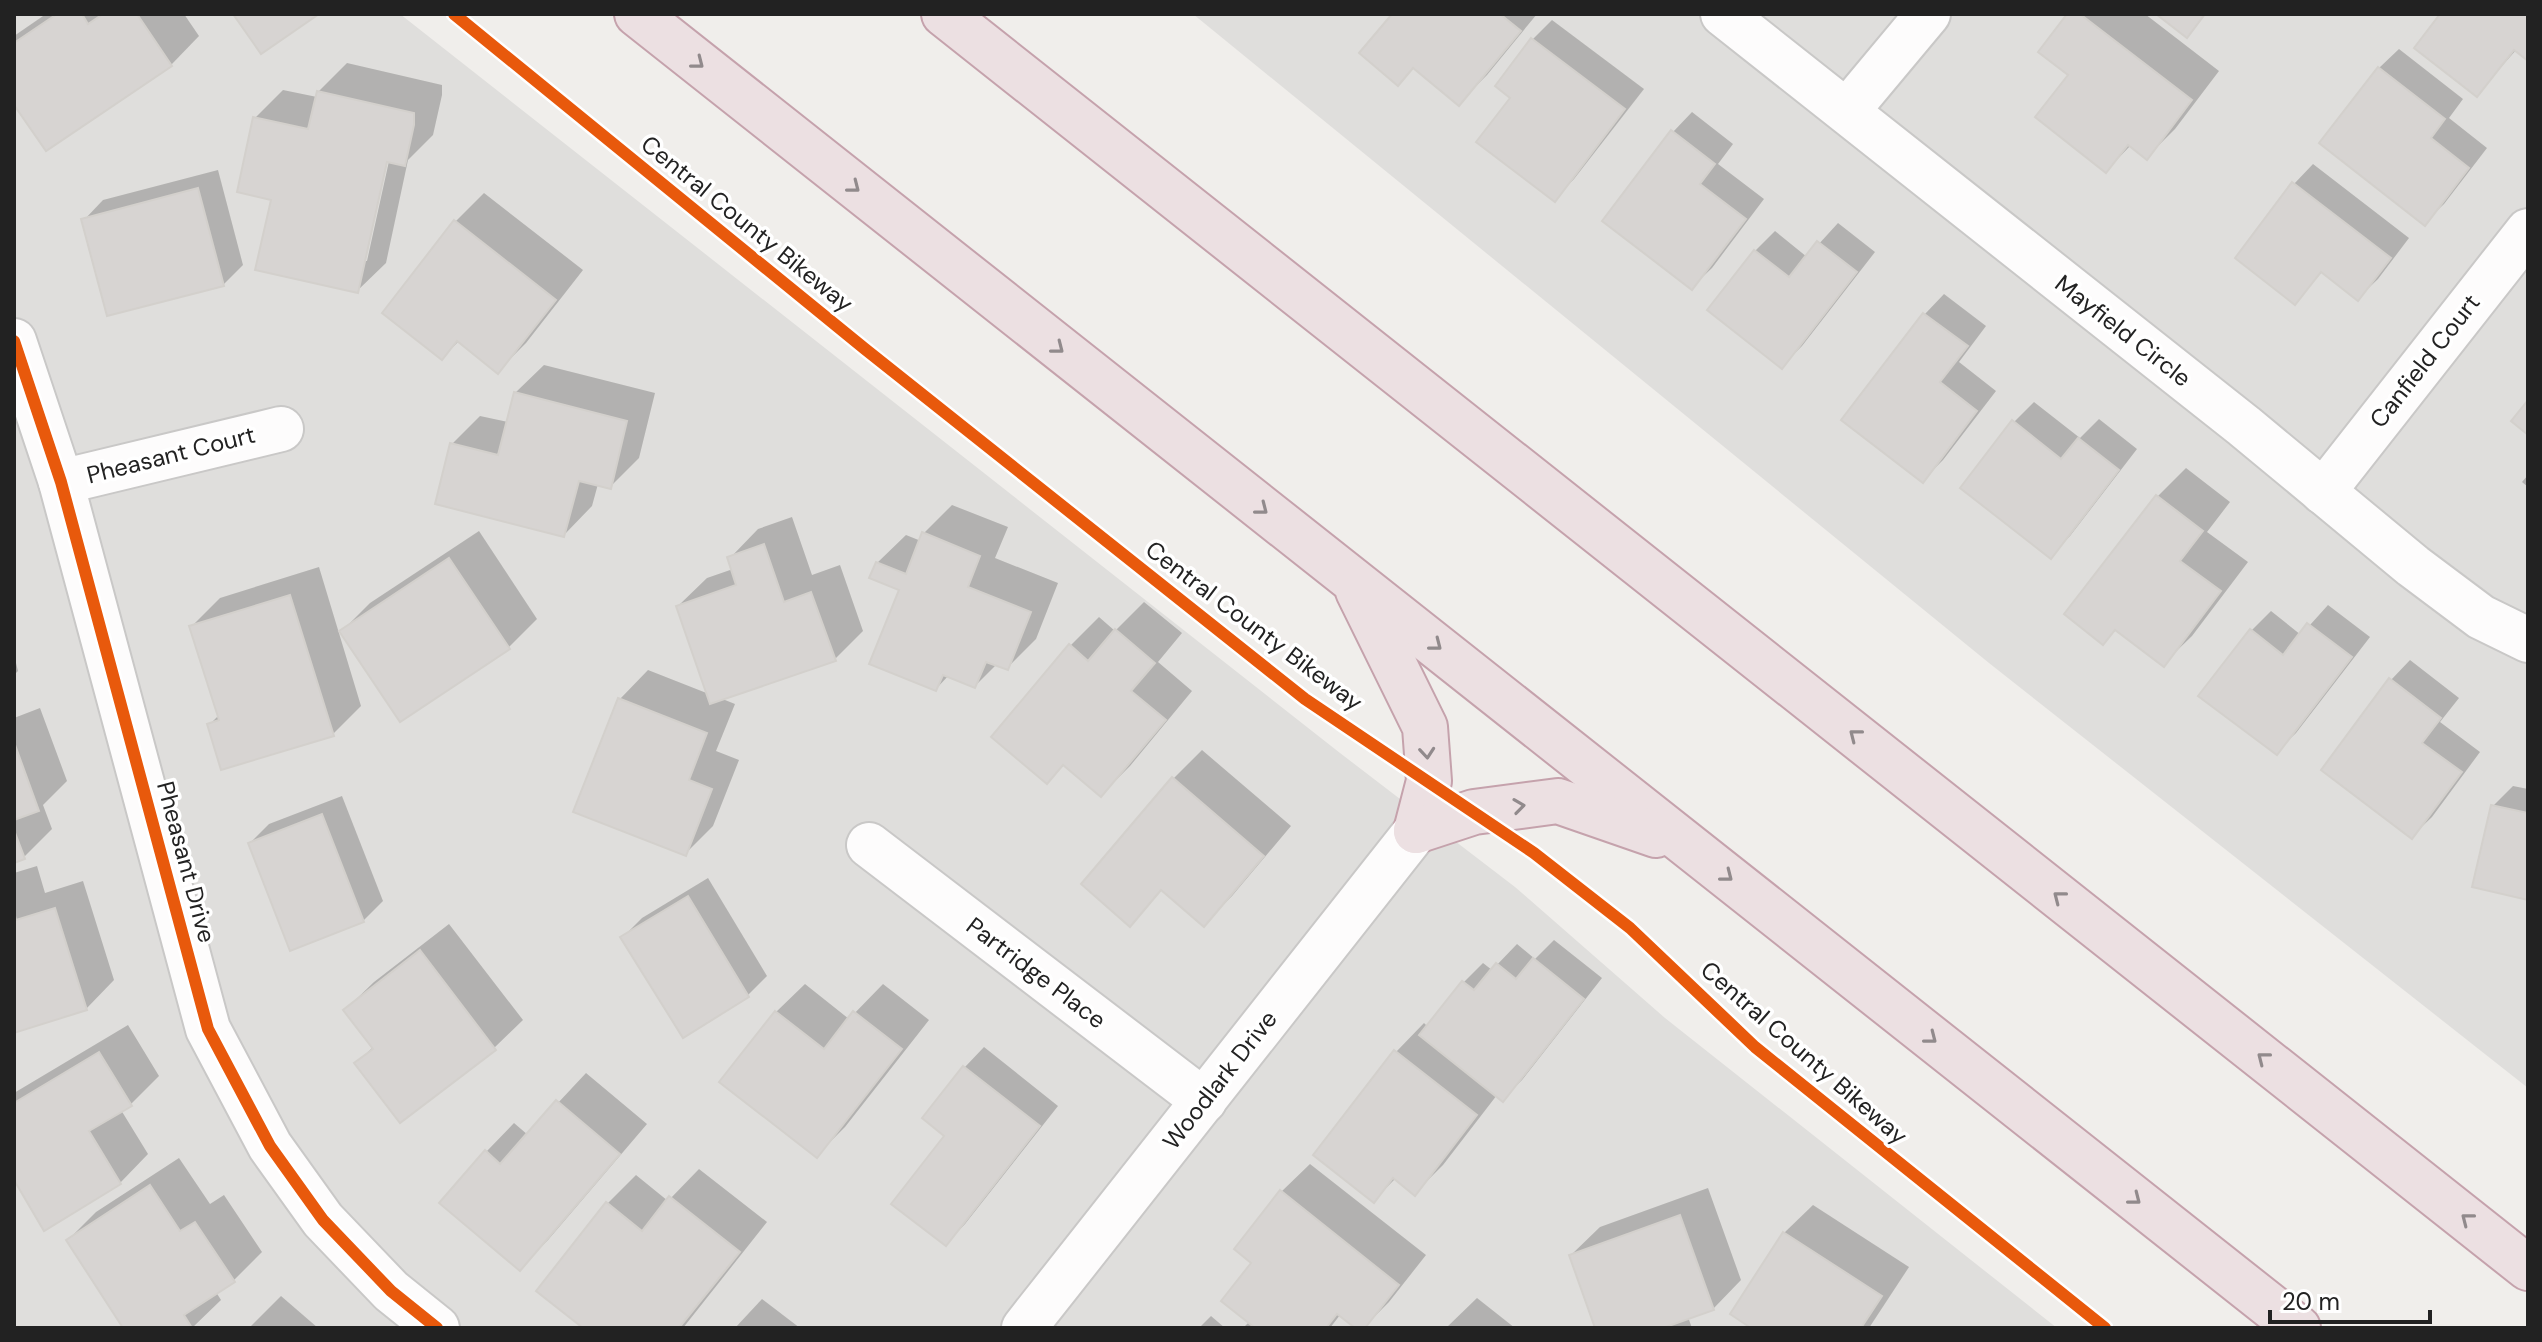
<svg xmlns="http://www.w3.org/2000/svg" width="2542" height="1342" font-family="'DM Sans',sans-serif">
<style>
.residential{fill:#dfdedc}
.shadow{fill:#0003;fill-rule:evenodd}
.building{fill:#d7d4d2;stroke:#d3d0cc;stroke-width:2}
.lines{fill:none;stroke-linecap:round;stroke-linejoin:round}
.minor-casing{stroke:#c9c8c7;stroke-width:48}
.highway-casing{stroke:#c5a2ac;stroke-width:48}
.minor{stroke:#fdfcfc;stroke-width:44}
.highway{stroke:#ece0e2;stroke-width:44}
.cycleway-casing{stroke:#fff;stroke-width:17}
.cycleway{stroke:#e8590c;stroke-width:12}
.oneway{stroke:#918a8c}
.labels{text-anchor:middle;stroke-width:7;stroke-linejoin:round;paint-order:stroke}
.street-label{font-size:24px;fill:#222;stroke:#fff}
</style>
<rect width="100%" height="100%" fill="#f0eeeb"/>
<g class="residential">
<path d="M 14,14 L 400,14 L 1340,753 L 1515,887 L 1665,1018 L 2057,1328 L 14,1328 Z"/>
<path d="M 1193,14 L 2528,14 L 2528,1088 L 1989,663 Z"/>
</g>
<g class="shadow">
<path d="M 46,14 L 184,14 L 199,36 L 171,65 L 14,101 L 14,36 Z"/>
<path d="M 1394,14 L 1537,14 L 1487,75 L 1458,104 Z"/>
<path d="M 2070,14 L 2145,14 L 2219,71 L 2175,129 L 2147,157 L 2131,145 L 2106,171 L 2071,75 Z"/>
<path d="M 2443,14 L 2528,14 L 2528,58 L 2517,49 L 2477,94 Z"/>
<path d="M 1552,20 L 1644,89 L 1574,179 L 1555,199 L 1513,97 L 1532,40 Z"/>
<path d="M 2399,49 L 2463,99 L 2449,118 L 2487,148 L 2444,204 L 2424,223 L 2379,68 Z"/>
<path d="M 347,63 L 442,85 L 442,95 L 433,135 L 408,160 L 386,263 L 357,291 L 273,198 L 255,118 L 283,90 L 317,97 L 318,92 ZM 387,151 L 391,152 L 367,261 L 363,261 Z"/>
<path d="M 1692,112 L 1733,144 L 1718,164 L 1764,199 L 1712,268 L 1692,287 L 1673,132 Z"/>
<path d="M 2313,164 L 2409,238 L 2378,279 L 2358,298 L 2323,271 L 2295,302 L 2294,184 Z"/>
<path d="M 218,170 L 243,265 L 223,285 L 84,220 L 103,200 Z"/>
<path d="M 484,193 L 583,270 L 526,343 L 498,371 L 459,341 L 442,358 L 455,222 Z"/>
<path d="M 1838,223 L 1875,252 L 1802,346 L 1782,366 L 1710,309 L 1755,251 L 1775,231 L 1807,257 Z"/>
<path d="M 1944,294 L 1986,326 L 1959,362 L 1996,391 L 1943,460 L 1923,480 L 1844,419 L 1925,314 Z"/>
<path d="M 544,365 L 655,393 L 639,458 L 610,487 L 598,484 L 592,506 L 564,535 L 452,444 L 480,416 L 508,422 L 515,393 Z"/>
<path d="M 2034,402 L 2080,438 L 2099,419 L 2137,449 L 2070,536 L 2051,556 L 1963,488 L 2014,422 Z"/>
<path d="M 2186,468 L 2230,502 L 2207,532 L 2248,562 L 2192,636 L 2163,664 L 2117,629 L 2103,642 L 2067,614 L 2158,496 Z"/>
<path d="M 2528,475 L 2528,487 L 2522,482 Z"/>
<path d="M 952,505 L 1008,527 L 995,558 L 1058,583 L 1036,639 L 1007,668 L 997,664 L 975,686 L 949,675 L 936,689 L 901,589 L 877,563 L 906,535 L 921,541 L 924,533 Z"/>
<path d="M 792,517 L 812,575 L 840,565 L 863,631 L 835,659 L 720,698 L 735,704 L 716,751 L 739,760 L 713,826 L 685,854 L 620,699 L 648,670 L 709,694 L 678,606 L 707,578 L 733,569 L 730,558 L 758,529 Z"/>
<path d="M 479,531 L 537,619 L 508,648 L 342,631 L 370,603 Z"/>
<path d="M 319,567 L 361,706 L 333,734 L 209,725 L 219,715 L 192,626 L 220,598 Z"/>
<path d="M 1144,602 L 1182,633 L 1158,662 L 1192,691 L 1130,766 L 1101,795 L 1065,764 L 1047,782 L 1070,646 L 1099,617 L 1115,631 Z"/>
<path d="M 2328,605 L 2370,637 L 2296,733 L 2276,752 L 2251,631 L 2271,611 L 2301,635 Z"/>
<path d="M 14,655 L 18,671 L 14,675 Z"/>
<path d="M 2410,660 L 2459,698 L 2440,722 L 2480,752 L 2432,817 L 2412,836 L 2391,680 Z"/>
<path d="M 40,708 L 67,781 L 43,805 L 52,829 L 24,857 L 14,861 L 14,718 Z"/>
<path d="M 1202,750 L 1291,826 L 1232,896 L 1204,924 L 1163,889 L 1130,924 L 1083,884 L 1174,778 Z"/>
<path d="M 2513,786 L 2528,789 L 2528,898 L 2493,806 Z"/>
<path d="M 342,796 L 383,901 L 363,921 L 250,843 L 269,824 Z"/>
<path d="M 37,866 L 45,893 L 83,881 L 114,980 L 86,1009 L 14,1030 L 14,873 Z"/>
<path d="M 708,878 L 767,976 L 748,995 L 623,937 L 642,918 Z"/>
<path d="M 449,924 L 523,1020 L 494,1048 L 357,1063 L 373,1047 L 345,1010 L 374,982 Z"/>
<path d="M 1554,940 L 1602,978 L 1522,1080 L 1503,1099 L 1497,1095 L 1443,1165 L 1415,1193 L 1396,1178 L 1374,1200 L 1396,1052 L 1424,1023 L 1428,1027 L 1464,982 L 1483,963 L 1492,970 L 1517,944 L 1535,959 Z"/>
<path d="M 805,984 L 849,1019 L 883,984 L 929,1020 L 845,1127 L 817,1155 L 776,1012 Z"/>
<path d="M 128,1025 L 159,1076 L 130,1105 L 121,1110 L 148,1154 L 120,1183 L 14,1176 L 14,1093 Z"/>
<path d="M 984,1047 L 1058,1106 L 965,1224 L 946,1244 L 947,1136 L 924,1118 L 965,1067 Z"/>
<path d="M 586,1073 L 647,1124 L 548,1240 L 520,1268 L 486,1152 L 514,1123 L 528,1135 Z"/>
<path d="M 179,1158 L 210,1204 L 224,1195 L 262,1252 L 233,1281 L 216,1292 L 221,1300 L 192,1328 L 126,1328 L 68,1240 L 96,1212 Z"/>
<path d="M 1310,1164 L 1426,1255 L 1389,1302 L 1363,1328 L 1358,1328 L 1340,1315 L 1330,1328 L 1243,1328 L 1250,1321 L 1254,1263 L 1281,1192 Z"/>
<path d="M 699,1169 L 767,1222 L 683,1328 L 586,1328 L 539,1291 L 608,1203 L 636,1175 L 668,1201 Z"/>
<path d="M 1708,1188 L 1741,1280 L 1713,1309 L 1688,1317 L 1692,1328 L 1597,1328 L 1571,1255 L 1600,1227 Z"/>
<path d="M 1813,1205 L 1909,1267 L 1869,1328 L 1755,1328 L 1733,1314 L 1784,1233 Z"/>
<path d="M 281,1296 L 318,1328 L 249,1328 Z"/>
<path d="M 1477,1298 L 1515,1328 L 1446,1328 Z"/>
<path d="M 762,1299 L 800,1328 L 735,1328 Z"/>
<path d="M 1211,1316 L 1225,1328 L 1199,1328 Z"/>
</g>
<g class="building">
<path d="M 57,14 L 82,14 L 88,24 L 103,14 L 137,14 L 172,66 L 46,151 L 14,105 L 14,43 Z"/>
<path d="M 233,14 L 319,14 L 261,54 Z"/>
<path d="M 1392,14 L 1500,14 L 1521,31 L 1459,106 L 1413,68 L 1398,86 L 1359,53 Z"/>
<path d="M 2067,14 L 2080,14 L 2192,100 L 2147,160 L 2128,145 L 2106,173 L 2035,117 L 2068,75 L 2038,52 Z"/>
<path d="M 2156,14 L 2205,14 L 2187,38 Z"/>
<path d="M 2440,14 L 2528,14 L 2528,61 L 2514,50 L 2477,97 L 2414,48 Z"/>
<path d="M 1531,38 L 1625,109 L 1555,202 L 1476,142 L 1510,98 L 1495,86 Z"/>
<path d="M 2378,67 L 2445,119 L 2431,138 L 2469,168 L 2425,226 L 2319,143 Z"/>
<path d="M 317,91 L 414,113 L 414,125 L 405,166 L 387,162 L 358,293 L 255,270 L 271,200 L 237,192 L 253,117 L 308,129 Z"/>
<path d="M 1671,130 L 1715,164 L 1700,184 L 1746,219 L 1692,290 L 1602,221 Z"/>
<path d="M 2292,182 L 2391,258 L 2358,301 L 2321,272 L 2295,305 L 2235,258 Z"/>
<path d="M 198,188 L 224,286 L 107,316 L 81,219 Z"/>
<path d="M 454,220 L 556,300 L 498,374 L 457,341 L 442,360 L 382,313 Z"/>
<path d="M 1817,241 L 1857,272 L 1782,369 L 1707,310 L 1754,250 L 1789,277 Z"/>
<path d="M 1923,313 L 1968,346 L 1940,382 L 1977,411 L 1923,483 L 1841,420 Z"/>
<path d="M 514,392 L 627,421 L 611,489 L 579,481 L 564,537 L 435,504 L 450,443 L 498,455 Z"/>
<path d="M 2528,400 L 2528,435 L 2511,421 Z"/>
<path d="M 2012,420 L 2061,459 L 2078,438 L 2119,470 L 2051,559 L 1960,488 Z"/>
<path d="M 2156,495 L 2203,531 L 2180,561 L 2221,591 L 2164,667 L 2115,630 L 2103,645 L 2064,614 Z"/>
<path d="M 922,532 L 980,556 L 968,587 L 1031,612 L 1008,670 L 986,662 L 975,688 L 943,675 L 936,691 L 869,664 L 899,590 L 869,578 L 876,562 L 906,574 Z"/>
<path d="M 764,544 L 784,602 L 811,592 L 836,661 L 710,704 L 676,606 L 736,585 L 727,557 Z"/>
<path d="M 449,558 L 510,649 L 400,722 L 339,631 Z"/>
<path d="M 290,595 L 334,736 L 221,770 L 207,724 L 219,720 L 189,626 Z"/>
<path d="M 2307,623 L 2352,657 L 2277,755 L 2198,696 L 2250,629 L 2283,655 Z"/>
<path d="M 1115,629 L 1155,663 L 1131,691 L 1166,720 L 1101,797 L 1063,765 L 1047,784 L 991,737 L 1069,644 L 1088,661 Z"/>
<path d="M 2389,678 L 2441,718 L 2422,743 L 2462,772 L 2412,839 L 2321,770 Z"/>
<path d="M 618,698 L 707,733 L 689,780 L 712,789 L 686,856 L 573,812 Z"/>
<path d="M 14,742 L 39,811 L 14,820 Z"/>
<path d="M 1172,777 L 1264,856 L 1204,927 L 1161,890 L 1130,927 L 1081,884 Z"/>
<path d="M 2491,805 L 2528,813 L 2528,900 L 2472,887 Z"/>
<path d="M 322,814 L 364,922 L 290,951 L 248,843 Z"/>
<path d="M 14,830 L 25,859 L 14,863 Z"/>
<path d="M 688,896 L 749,997 L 683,1038 L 620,937 Z"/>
<path d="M 55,908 L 87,1010 L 14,1033 L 14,912 L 16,920 Z"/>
<path d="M 420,950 L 496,1050 L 400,1123 L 354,1063 L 373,1049 L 343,1010 Z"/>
<path d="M 1533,958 L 1584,999 L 1503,1102 L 1419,1035 L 1462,981 L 1474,990 L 1496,963 L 1516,979 Z"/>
<path d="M 775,1011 L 824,1049 L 853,1011 L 902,1049 L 817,1158 L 719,1082 Z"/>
<path d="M 1394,1050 L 1477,1115 L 1415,1196 L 1393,1178 L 1374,1203 L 1313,1155 Z"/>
<path d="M 99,1052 L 132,1106 L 89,1131 L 121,1184 L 44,1231 L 14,1180 L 14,1103 Z"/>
<path d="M 963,1066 L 1040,1126 L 946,1246 L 891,1204 L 944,1136 L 922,1118 Z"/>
<path d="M 556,1100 L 620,1154 L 520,1271 L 439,1203 L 485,1150 L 500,1164 Z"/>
<path d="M 150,1185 L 180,1231 L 195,1222 L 235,1282 L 184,1315 L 192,1328 L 123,1328 L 66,1240 Z"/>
<path d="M 1280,1190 L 1399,1285 L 1365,1328 L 1355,1328 L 1337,1314 L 1326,1328 L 1255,1328 L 1221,1301 L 1251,1263 L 1234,1249 Z"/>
<path d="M 669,1196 L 740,1252 L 679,1328 L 583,1328 L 536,1291 L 606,1202 L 642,1231 Z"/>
<path d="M 1680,1215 L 1714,1310 L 1663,1328 L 1595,1328 L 1569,1255 Z"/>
<path d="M 1783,1232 L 1882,1296 L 1861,1328 L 1751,1328 L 1730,1314 Z"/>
</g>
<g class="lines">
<g class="minor-casing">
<g id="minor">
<path d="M 1723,14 L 2244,426 L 2413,566 L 2481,617 L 2528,640"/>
<path d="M 1847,111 L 1928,14"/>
<path d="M 14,341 L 61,482 L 208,1029 L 270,1146 L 323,1220 L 391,1291 L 437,1328"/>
<path d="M 61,482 L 281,429"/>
<path d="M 2323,492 L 2528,231"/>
<path d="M 869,845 L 1204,1101"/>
<path d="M 1024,1328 L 1416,831"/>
</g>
</g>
<g class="highway-casing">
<g id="highway">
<path d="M 637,14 L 2298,1328"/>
<path d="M 944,14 L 2528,1268"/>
<path d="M 1358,591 L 1425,727 L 1429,781 L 1416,831"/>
<path d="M 1416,831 L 1474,812 L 1558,801 L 1656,835"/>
</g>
</g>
<use href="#minor" class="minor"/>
<use href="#highway" class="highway"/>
<g class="cycleway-casing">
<g id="cycleway">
<path d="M 454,14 L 865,349 L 1305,699 L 1534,853 L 1630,928 L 1755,1047 L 2105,1328"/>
<path d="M 14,341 L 61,482 L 208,1029 L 270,1146 L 323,1220 L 391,1291 L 437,1328"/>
</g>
</g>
<use href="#cycleway" class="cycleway"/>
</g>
<defs><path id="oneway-chevron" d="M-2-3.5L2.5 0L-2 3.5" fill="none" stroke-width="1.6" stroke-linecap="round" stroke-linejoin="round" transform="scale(2)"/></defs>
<g class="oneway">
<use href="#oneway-chevron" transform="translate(698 63) rotate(38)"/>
<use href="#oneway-chevron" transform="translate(854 187) rotate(38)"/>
<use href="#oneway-chevron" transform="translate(1058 348) rotate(38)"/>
<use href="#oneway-chevron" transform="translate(1262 509) rotate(38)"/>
<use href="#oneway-chevron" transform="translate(1436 645) rotate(38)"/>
<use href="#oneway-chevron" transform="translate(1855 735) rotate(-142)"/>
<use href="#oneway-chevron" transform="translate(1427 753) rotate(85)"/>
<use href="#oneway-chevron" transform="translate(1519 806) rotate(-8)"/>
<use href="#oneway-chevron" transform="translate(1727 876) rotate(38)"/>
<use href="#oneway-chevron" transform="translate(2059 897) rotate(-142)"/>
<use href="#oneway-chevron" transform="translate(1931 1038) rotate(38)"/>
<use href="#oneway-chevron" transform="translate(2263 1058) rotate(-142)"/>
<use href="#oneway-chevron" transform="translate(2135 1199) rotate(38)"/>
<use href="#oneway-chevron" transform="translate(2467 1219) rotate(-142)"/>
</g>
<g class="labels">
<g class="street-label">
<text transform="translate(747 224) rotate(39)" y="8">Central County Bikeway</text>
<text transform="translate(2123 331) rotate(38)" y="8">Mayfield Circle</text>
<text transform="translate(2425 361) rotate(-52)" y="8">Canfield Court</text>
<text transform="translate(171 455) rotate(-14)" y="8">Pheasant Court</text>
<text transform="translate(1254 626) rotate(37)" y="8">Central County Bikeway</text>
<text transform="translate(186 862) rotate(75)" y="8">Pheasant Drive</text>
<text transform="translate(1036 973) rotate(37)" y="8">Partridge Place</text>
<text transform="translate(1804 1053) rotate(41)" y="8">Central County Bikeway</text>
<text transform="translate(1220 1080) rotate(-52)" y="8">Woodlark Drive</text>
</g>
</g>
<rect width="2542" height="1342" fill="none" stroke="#222222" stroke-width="32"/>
<path d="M2270 1310v12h160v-12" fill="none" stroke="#222222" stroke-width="4"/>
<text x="2282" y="1310" font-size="24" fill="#222222" stroke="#ffffff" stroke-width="6" paint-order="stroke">20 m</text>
</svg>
